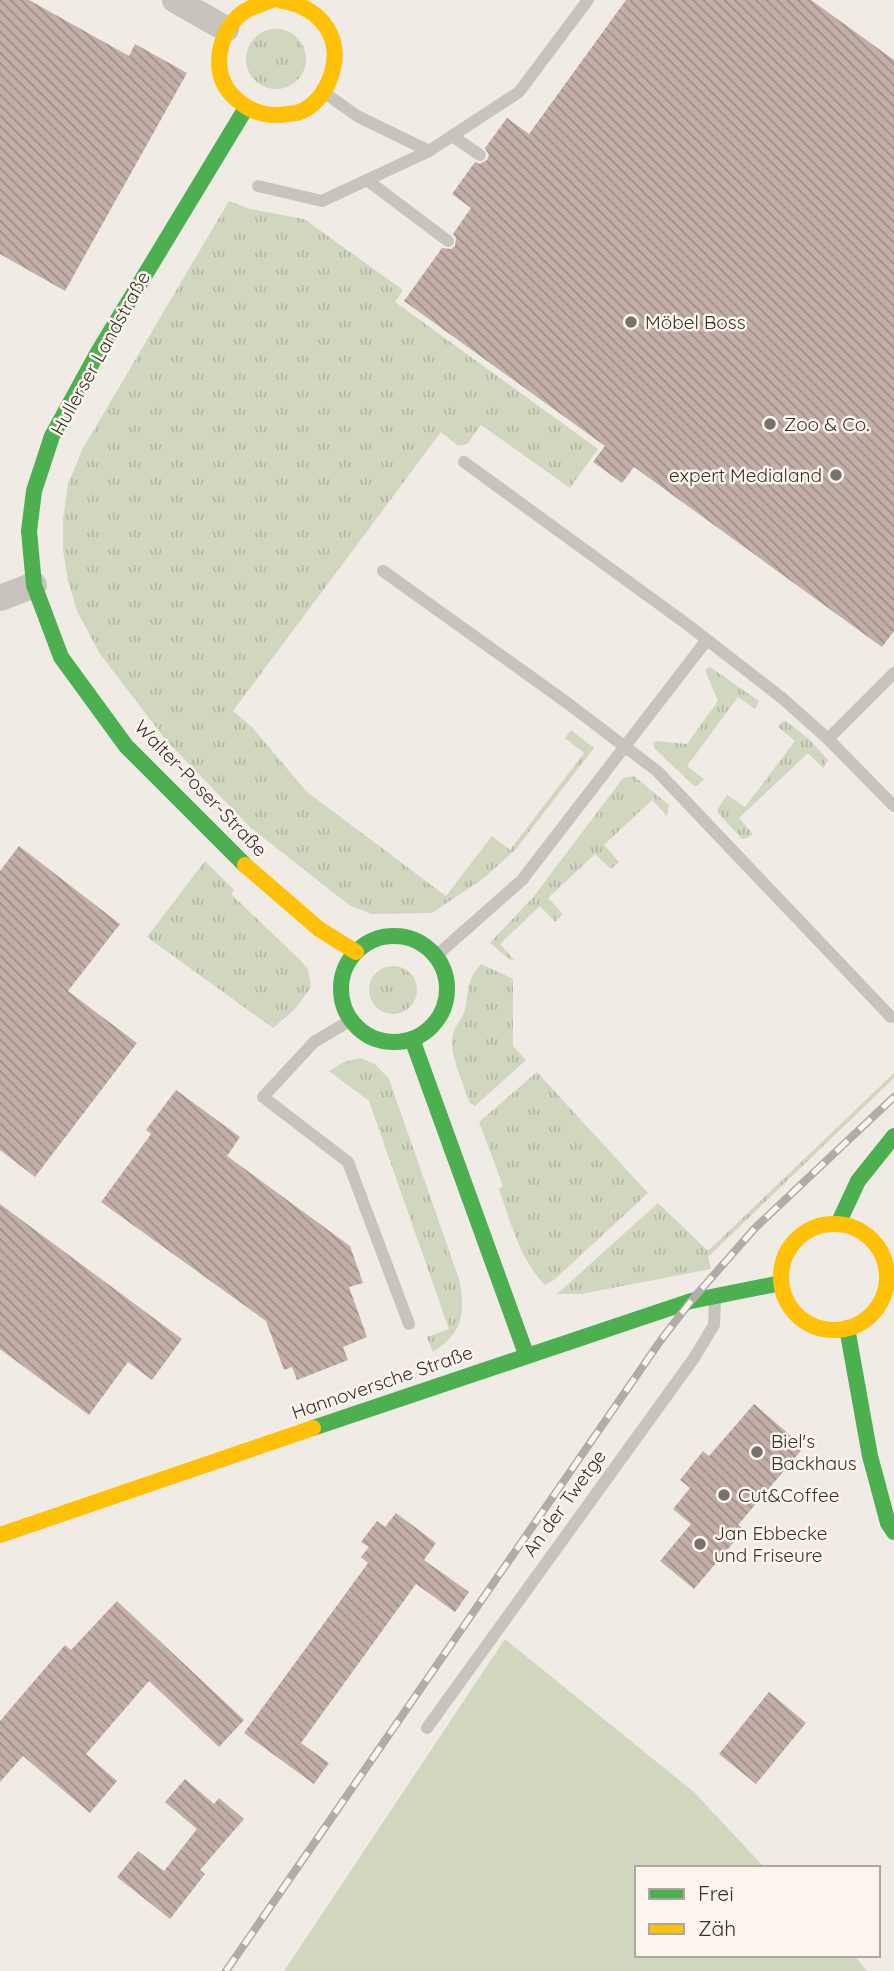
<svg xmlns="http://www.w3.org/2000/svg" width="894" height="1971" font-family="Quicksand,sans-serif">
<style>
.grass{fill:url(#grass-tufts)}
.green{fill:#d1d6bf}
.building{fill:url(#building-back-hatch)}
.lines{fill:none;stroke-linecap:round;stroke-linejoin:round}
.lane{stroke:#c9c3be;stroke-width:12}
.street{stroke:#c9c3be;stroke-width:26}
.fast{stroke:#4caf50;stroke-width:16}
.slow{stroke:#ffc107;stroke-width:16}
.rail-casing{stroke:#b1aca8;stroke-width:8}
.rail{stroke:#fbf5ee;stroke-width:5;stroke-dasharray:16;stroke-linecap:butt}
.poi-dot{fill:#7a716c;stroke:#fbf5ee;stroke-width:2.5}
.labels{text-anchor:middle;stroke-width:5;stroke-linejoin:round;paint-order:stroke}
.poi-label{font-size:19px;fill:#3b302b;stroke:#fbf5ee;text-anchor:start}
.street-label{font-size:19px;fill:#3b302b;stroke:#fbf5ee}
</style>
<defs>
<pattern id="grass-tufts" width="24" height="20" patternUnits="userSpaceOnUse" patternTransform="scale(1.75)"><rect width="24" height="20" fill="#d1d6bf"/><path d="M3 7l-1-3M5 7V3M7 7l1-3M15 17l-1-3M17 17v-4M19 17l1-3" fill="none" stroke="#b4b8a4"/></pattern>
<pattern id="building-back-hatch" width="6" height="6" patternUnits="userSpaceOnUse" patternTransform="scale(1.75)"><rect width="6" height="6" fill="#c3afa7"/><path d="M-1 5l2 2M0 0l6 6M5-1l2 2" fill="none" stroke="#a08f88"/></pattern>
</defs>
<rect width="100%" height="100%" fill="#f0ebe5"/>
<g class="grass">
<circle cx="276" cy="59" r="30"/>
<path d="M 229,201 L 250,209 L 304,219 L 403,290 L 395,302 L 598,449 L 570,488 L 481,425 L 467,444 L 458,446 L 441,432 L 233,711 L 251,726 L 307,792 L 446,896 L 492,836 L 510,850 L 584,753 L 565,738 L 571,730 L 594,748 L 516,849 L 484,878 L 432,913 L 372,914 L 349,905 L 250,827 L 166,740 L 100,654 L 77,611 L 68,581 L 63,550 L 63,520 L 68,484 L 82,450 Z"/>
<path d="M 710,667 L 759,701 L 755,709 L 738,697 L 687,766 L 704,779 L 697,786 L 694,786 L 654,748 L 653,743 L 656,741 L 687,744 L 718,701 L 706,673 L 706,669 Z"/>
<path d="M 783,721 L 786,721 L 810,740 L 828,760 L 823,768 L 808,753 L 739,818 L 753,834 L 747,838 L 742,839 L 718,813 L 717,810 L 727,795 L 745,807 L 795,741 L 778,727 Z"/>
<path d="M 634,776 L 669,805 L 667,816 L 652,800 L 604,845 L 619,862 L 611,869 L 595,854 L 548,898 L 563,914 L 555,922 L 540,906 L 500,944 L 514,960 L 510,960 L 490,943 L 534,896 L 623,778 Z"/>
<path d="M 205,861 L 234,890 L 231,894 L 300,960 L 308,969 L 311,988 L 294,1010 L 273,1028 L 147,937 Z"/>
<path d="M 481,964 L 513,979 L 513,1046 L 526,1060 L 475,1106 L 470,1103 C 464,1086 448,1052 453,1034 C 455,1024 464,1019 466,1004 C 470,983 466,983 481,964 Z"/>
<circle cx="393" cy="990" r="24"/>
<path d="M 360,1058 L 375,1064 L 389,1079 L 459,1279 C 466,1312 463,1333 433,1352 L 427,1337 L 449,1329 L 369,1101 L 329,1071 L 344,1062 Z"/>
<path d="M 537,1072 L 648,1193 L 554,1280 L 545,1285 C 519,1259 511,1222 499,1189 L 503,1186 L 479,1122 Z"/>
<path d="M 894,1073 L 894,1078 L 708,1257 L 711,1269 L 581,1294 L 557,1294 L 658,1203 L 708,1251 Z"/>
</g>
<path class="green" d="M 505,1639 L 695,1793 L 765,1868 L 637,1868 L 637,1955 L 854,1955 L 867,1971 L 284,1971 Z"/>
<g class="building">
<path d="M 0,0 L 29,0 L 129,56 L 135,44 L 187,73 L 65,291 L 0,254 Z"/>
<path d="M 626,0 L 811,0 L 894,60 L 894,631 L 882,647 L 634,467 L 622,483 L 607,472 L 593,462 L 605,446 L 404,301 L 442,248 L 451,249 L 455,246 L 456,238 L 453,234 L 471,208 L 452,194 L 475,162 L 480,164 L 487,160 L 489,155 L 485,148 L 507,118 L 529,134 Z"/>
<path d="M 19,846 L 120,924 L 68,991 L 137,1043 L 35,1177 L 0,1150 L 0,871 Z"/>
<path d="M 176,1090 L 240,1137 L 227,1156 L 350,1246 L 363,1283 L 349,1287 L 367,1337 L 343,1347 L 348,1360 L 297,1380 L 292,1367 L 284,1370 L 266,1321 L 101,1202 L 151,1134 L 146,1130 Z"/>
<path d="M 0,1204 L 182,1339 L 152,1380 L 128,1362 L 89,1415 L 0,1349 Z"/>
<path d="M 754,1404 L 804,1447 L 738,1525 L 744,1530 L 694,1589 L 660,1561 L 691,1524 L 673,1509 L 690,1488 L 680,1480 L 703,1451 L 709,1456 Z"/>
<path d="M 396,1513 L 436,1543 L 424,1560 L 469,1592 L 455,1612 L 416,1584 L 301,1743 L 329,1763 L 314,1784 L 244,1733 L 368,1563 L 361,1557 L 369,1547 L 361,1542 L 377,1521 L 385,1527 Z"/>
<path d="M 117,1601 L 244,1720 L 219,1747 L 149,1681 L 86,1754 L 117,1781 L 90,1813 L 23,1756 L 0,1782 L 0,1721 L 65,1645 L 71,1650 Z"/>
<path d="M 769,1692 L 806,1723 L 756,1784 L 719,1754 Z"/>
<path d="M 185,1779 L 214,1804 L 219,1798 L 244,1819 L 200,1870 L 205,1874 L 170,1919 L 117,1877 L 138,1851 L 164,1871 L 197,1829 L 165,1802 Z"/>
</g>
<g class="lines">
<g class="lane">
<path d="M 325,93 L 357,116 L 429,151"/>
<path d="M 452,136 L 480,155"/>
<path d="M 367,180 L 448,241"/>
<path d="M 258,186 L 322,201 L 429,151 L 519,92 L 588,0"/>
<path d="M 464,462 L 688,625 L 782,698 L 828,739 L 894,806"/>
<path d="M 383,571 L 566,702 L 657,771 L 891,1017"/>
<path d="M 828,739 L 894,673"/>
<path d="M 436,956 L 522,880 L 706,641"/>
<path d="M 351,1020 L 314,1042 L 263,1097 L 348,1162 L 409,1324"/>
<path d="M 427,1728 L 694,1358 L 714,1325 L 715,1300"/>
</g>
<g class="street">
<path d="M 175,0 L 226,29"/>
<path d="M 0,598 L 34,585"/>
</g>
<g class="fast">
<path d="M 245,865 L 126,746 L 61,657 L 34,585 L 29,531 L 34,491 L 52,436 L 97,354 L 246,108"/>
<circle cx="394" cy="989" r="53"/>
<path d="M 412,1039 L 526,1354"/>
<path d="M 838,1224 L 858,1181 L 894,1136"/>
<path d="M 847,1328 L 870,1456 L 888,1523 L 894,1532"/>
<path d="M 313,1428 L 691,1301 L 781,1283"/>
</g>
<g class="slow">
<path d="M 272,0 C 263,4 250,7 242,13 C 219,32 210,70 231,94 C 244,108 260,116 279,115 C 286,114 293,114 300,112 C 314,106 323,95 329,81 C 346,39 322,7 279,0"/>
<path d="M 245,865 L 319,929 L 356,952"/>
<circle cx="834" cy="1277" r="53"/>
<path d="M 0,1535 L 313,1428"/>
</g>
<g class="rail-casing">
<path id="rail" d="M 226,1971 L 661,1340 L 691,1301 L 755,1228 L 894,1097"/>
</g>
<use href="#rail" class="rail"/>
</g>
<g class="poi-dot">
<circle cx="631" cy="322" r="7"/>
<circle cx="770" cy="424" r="7"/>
<circle cx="836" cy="475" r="7"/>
<circle cx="757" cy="1452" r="7"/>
<circle cx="724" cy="1495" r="7"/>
<circle cx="700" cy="1544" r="7"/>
</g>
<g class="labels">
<g class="poi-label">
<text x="645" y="329">Möbel Boss</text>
<text x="784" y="431">Zoo &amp; Co.</text>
<text x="822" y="482" text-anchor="end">expert Medialand</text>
<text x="771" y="1448">Biel's<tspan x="771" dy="22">Backhaus</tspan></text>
<text x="738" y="1502">Cut&amp;Coffee</text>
<text x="714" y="1540">Jan Ebbecke<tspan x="714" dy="22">und Friseure</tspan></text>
</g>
<g class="street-label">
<text transform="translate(100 353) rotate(-61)" y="7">Hullerser Landstraße</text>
<text transform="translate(201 788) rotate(46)" y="7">Walter-Poser-Straße</text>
<text transform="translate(382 1382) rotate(-19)" y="7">Hannoversche Straße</text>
<text transform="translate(564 1503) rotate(-54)" y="7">An der Twetge</text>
</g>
</g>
<rect x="635" y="1866" width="245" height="91" fill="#fbf5ee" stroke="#aea6a0" stroke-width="2"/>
<rect x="649" y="1889" width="35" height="10" fill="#4caf50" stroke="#aea6a0" stroke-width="2"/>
<text x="698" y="1901" font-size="21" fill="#3b302b">Frei</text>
<rect x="649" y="1924" width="35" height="10" fill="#ffc107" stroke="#aea6a0" stroke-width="2"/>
<text x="698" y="1936" font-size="21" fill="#3b302b">Zäh</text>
</svg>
